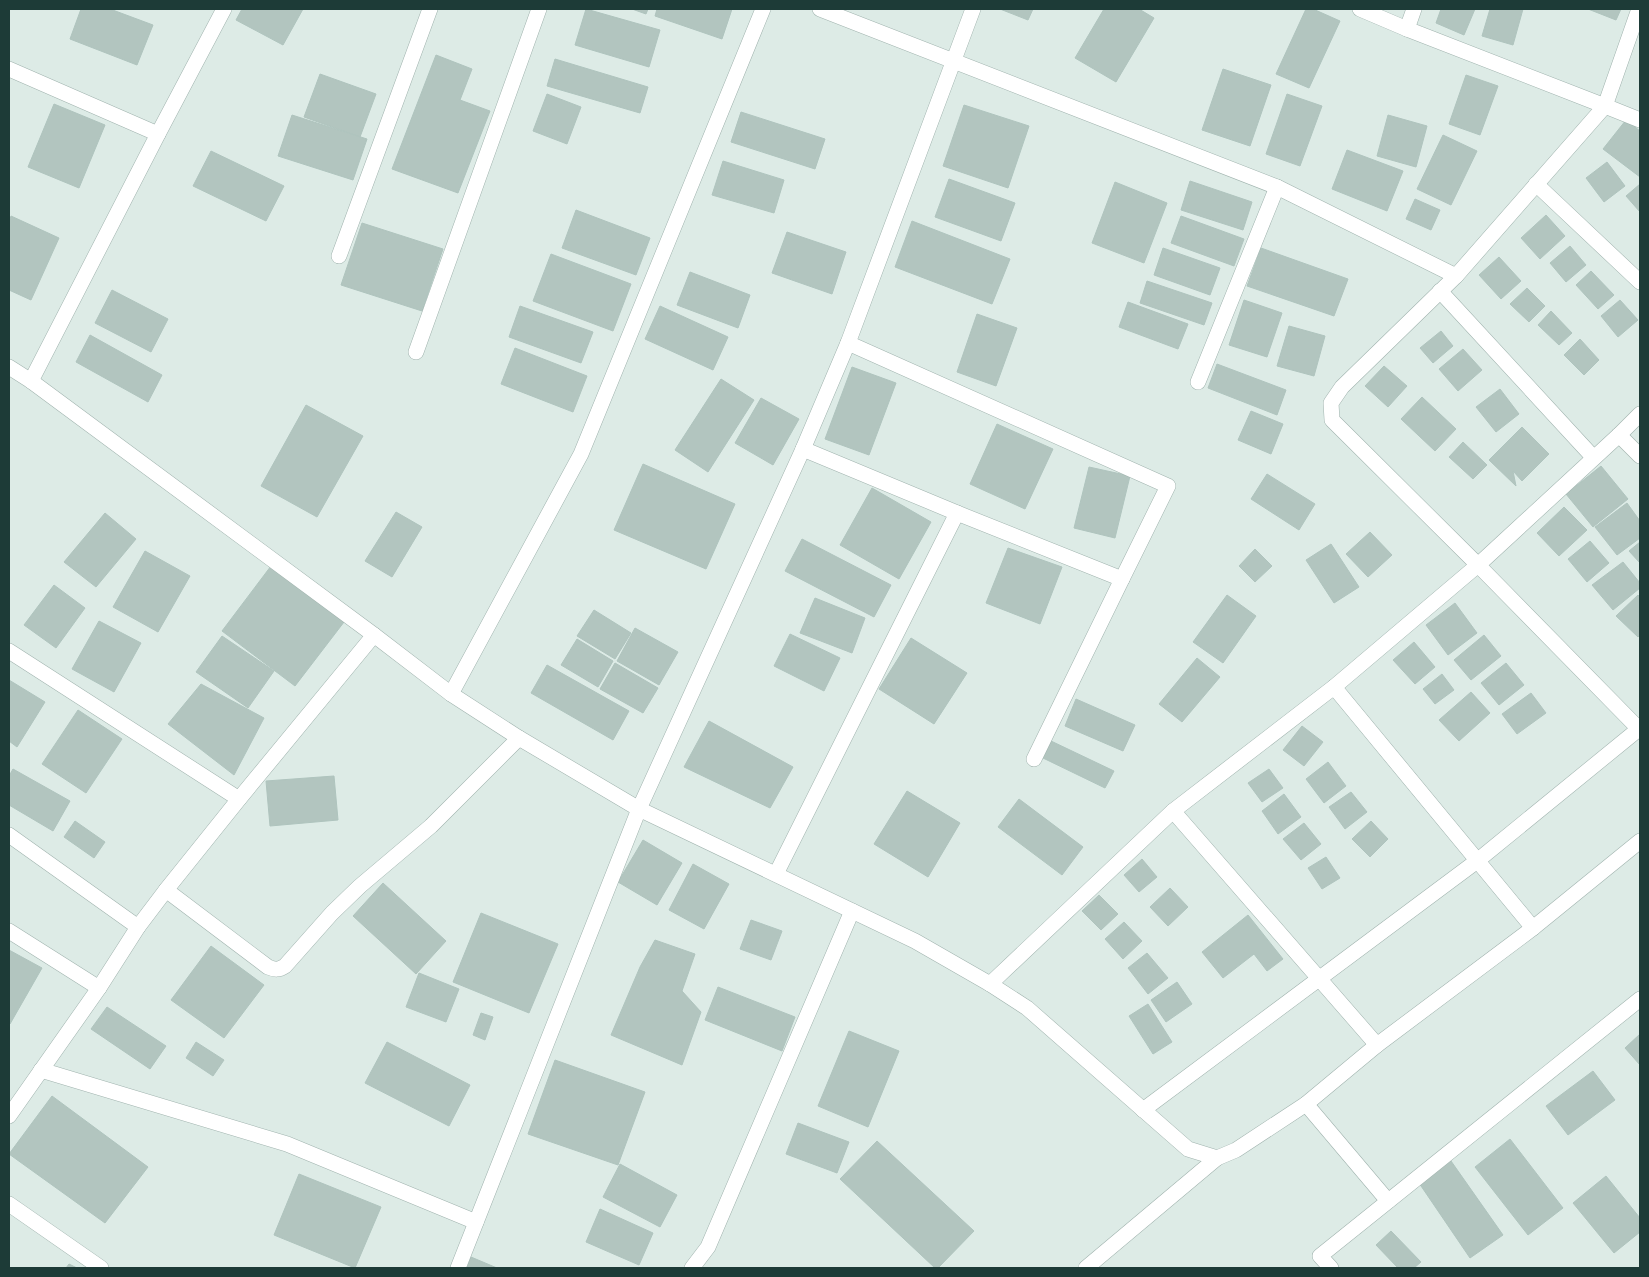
<svg xmlns="http://www.w3.org/2000/svg" width="1649" height="1277" font-family="'Noto Sans',sans-serif">
<style>
.building{fill:#b2c5bf;stroke:#afc4be}
.lines{fill:none;stroke-linecap:round;stroke-linejoin:round}
.minor-casing{stroke:#a0b3ae;stroke-width:16}
.tertiary-casing{stroke:#a0b3ae;stroke-width:16}
.minor{stroke:#fff;stroke-width:15}
.tertiary{stroke:#fff;stroke-width:15}
</style>
<rect width="100%" height="100%" fill="#ddebe6"/>
<g class="building">
<path d="M 81,9 L 110,9 L 153,25 L 137,65 L 70,39 Z"/>
<path d="M 242,9 L 303,9 L 283,45 L 236,20 Z"/>
<path d="M 586,9 L 660,30 L 649,67 L 575,45 Z"/>
<path d="M 632,9 L 648,9 L 646,14 Z"/>
<path d="M 657,9 L 732,9 L 722,39 L 655,16 Z"/>
<path d="M 1000,9 L 1033,9 L 1028,20 Z"/>
<path d="M 1104,9 L 1139,9 L 1154,18 L 1116,82 L 1075,58 Z"/>
<path d="M 1306,9 L 1313,9 L 1340,21 L 1309,88 L 1276,74 Z"/>
<path d="M 1441,9 L 1475,9 L 1464,35 L 1436,23 Z"/>
<path d="M 1490,9 L 1523,9 L 1513,45 L 1482,36 Z"/>
<path d="M 1588,9 L 1621,9 L 1616,20 Z"/>
<path d="M 436,55 L 472,69 L 460,100 L 490,111 L 458,193 L 392,169 Z"/>
<path d="M 555,59 L 648,87 L 640,113 L 547,86 Z"/>
<path d="M 1223,69 L 1271,85 L 1250,146 L 1202,130 Z"/>
<path d="M 320,74 L 376,94 L 360,137 L 304,117 Z"/>
<path d="M 1466,75 L 1498,86 L 1480,135 L 1449,124 Z"/>
<path d="M 547,94 L 581,107 L 567,144 L 533,131 Z"/>
<path d="M 1287,94 L 1322,106 L 1300,166 L 1266,154 Z"/>
<path d="M 54,104 L 105,125 L 79,188 L 28,167 Z"/>
<path d="M 964,105 L 1029,126 L 1008,188 L 943,166 Z"/>
<path d="M 741,112 L 825,139 L 815,169 L 731,142 Z"/>
<path d="M 292,115 L 367,139 L 353,180 L 278,156 Z"/>
<path d="M 1388,115 L 1427,126 L 1416,167 L 1377,156 Z"/>
<path d="M 1626,120 L 1640,131 L 1640,177 L 1603,149 Z"/>
<path d="M 1443,135 L 1477,151 L 1451,205 L 1417,189 Z"/>
<path d="M 1347,150 L 1403,171 L 1387,211 L 1332,189 Z"/>
<path d="M 211,151 L 284,186 L 266,221 L 193,186 Z"/>
<path d="M 723,161 L 784,180 L 774,213 L 712,195 Z"/>
<path d="M 1607,162 L 1625,186 L 1604,202 L 1586,178 Z"/>
<path d="M 949,179 L 1015,203 L 1001,241 L 935,217 Z"/>
<path d="M 1190,181 L 1252,202 L 1243,230 L 1181,210 Z"/>
<path d="M 1115,182 L 1167,203 L 1144,263 L 1092,243 Z"/>
<path d="M 1640,184 L 1640,212 L 1626,196 Z"/>
<path d="M 1415,199 L 1440,210 L 1431,230 L 1406,219 Z"/>
<path d="M 576,210 L 650,238 L 636,275 L 562,248 Z"/>
<path d="M 1546,215 L 1565,236 L 1540,259 L 1521,238 Z"/>
<path d="M 11,216 L 59,238 L 31,300 L 9,290 L 9,222 Z"/>
<path d="M 1181,216 L 1244,239 L 1234,266 L 1171,243 Z"/>
<path d="M 912,221 L 1010,259 L 992,304 L 895,267 Z"/>
<path d="M 362,223 L 443,249 L 422,311 L 341,285 Z"/>
<path d="M 787,232 L 846,252 L 832,294 L 772,273 Z"/>
<path d="M 1570,246 L 1586,265 L 1566,282 L 1550,263 Z"/>
<path d="M 1163,248 L 1220,268 L 1210,295 L 1154,275 Z"/>
<path d="M 1261,248 L 1348,279 L 1334,316 L 1247,286 Z"/>
<path d="M 551,254 L 631,284 L 613,331 L 533,301 Z"/>
<path d="M 1499,257 L 1521,281 L 1501,299 L 1479,275 Z"/>
<path d="M 1591,271 L 1614,295 L 1598,309 L 1576,285 Z"/>
<path d="M 690,272 L 750,295 L 738,328 L 677,305 Z"/>
<path d="M 1147,281 L 1212,303 L 1204,325 L 1140,303 Z"/>
<path d="M 1527,288 L 1545,306 L 1529,322 L 1510,304 Z"/>
<path d="M 112,290 L 168,319 L 151,352 L 95,323 Z"/>
<path d="M 1244,300 L 1282,313 L 1267,357 L 1229,345 Z"/>
<path d="M 1620,300 L 1638,320 L 1618,337 L 1601,316 Z"/>
<path d="M 1128,302 L 1188,324 L 1178,349 L 1119,327 Z"/>
<path d="M 520,306 L 593,332 L 581,363 L 509,337 Z"/>
<path d="M 660,306 L 728,337 L 713,370 L 645,339 Z"/>
<path d="M 1551,311 L 1572,333 L 1559,345 L 1538,325 Z"/>
<path d="M 977,314 L 1017,328 L 996,386 L 957,372 Z"/>
<path d="M 1289,326 L 1325,336 L 1314,376 L 1277,366 Z"/>
<path d="M 1441,331 L 1453,346 L 1433,363 L 1420,348 Z"/>
<path d="M 90,335 L 162,375 L 148,402 L 76,362 Z"/>
<path d="M 1580,339 L 1599,360 L 1584,375 L 1564,355 Z"/>
<path d="M 515,348 L 587,376 L 573,412 L 501,384 Z"/>
<path d="M 1463,349 L 1482,370 L 1458,391 L 1439,369 Z"/>
<path d="M 1217,364 L 1286,390 L 1277,415 L 1208,388 Z"/>
<path d="M 1384,366 L 1407,386 L 1388,407 L 1365,386 Z"/>
<path d="M 852,367 L 896,383 L 869,455 L 825,439 Z"/>
<path d="M 721,379 L 754,400 L 708,472 L 675,450 Z"/>
<path d="M 1500,389 L 1519,414 L 1496,432 L 1476,407 Z"/>
<path d="M 1422,397 L 1456,429 L 1435,451 L 1401,419 Z"/>
<path d="M 761,398 L 799,419 L 773,465 L 735,443 Z"/>
<path d="M 306,405 L 363,436 L 317,517 L 261,486 Z"/>
<path d="M 1251,411 L 1283,424 L 1271,454 L 1238,440 Z"/>
<path d="M 997,424 L 1053,449 L 1025,509 L 970,484 Z"/>
<path d="M 1522,427 L 1549,454 L 1522,481 L 1513,471 L 1516,486 L 1489,460 Z"/>
<path d="M 1463,442 L 1487,465 L 1473,479 L 1449,457 Z"/>
<path d="M 643,464 L 735,504 L 706,569 L 614,530 Z"/>
<path d="M 1601,466 L 1628,499 L 1593,527 L 1566,494 Z"/>
<path d="M 1089,467 L 1130,476 L 1115,538 L 1074,528 Z"/>
<path d="M 1267,474 L 1315,504 L 1299,530 L 1251,499 Z"/>
<path d="M 872,488 L 931,522 L 899,579 L 840,545 Z"/>
<path d="M 1627,503 L 1640,521 L 1640,538 L 1617,555 L 1595,527 Z"/>
<path d="M 1564,507 L 1587,530 L 1559,556 L 1537,533 Z"/>
<path d="M 396,512 L 422,527 L 392,577 L 365,561 Z"/>
<path d="M 105,513 L 136,539 L 96,587 L 64,562 Z"/>
<path d="M 1370,532 L 1392,555 L 1368,577 L 1346,554 Z"/>
<path d="M 802,539 L 891,585 L 874,617 L 785,571 Z"/>
<path d="M 1590,541 L 1609,563 L 1587,582 L 1568,559 Z"/>
<path d="M 1640,542 L 1640,563 L 1629,551 Z"/>
<path d="M 1331,544 L 1359,587 L 1334,603 L 1306,560 Z"/>
<path d="M 1008,548 L 1062,567 L 1040,624 L 986,603 Z"/>
<path d="M 1255,549 L 1272,566 L 1255,582 L 1239,566 Z"/>
<path d="M 145,551 L 190,576 L 158,632 L 113,607 Z"/>
<path d="M 1623,562 L 1640,583 L 1640,588 L 1613,610 L 1592,585 Z"/>
<path d="M 271,566 L 344,622 L 295,686 L 222,631 Z"/>
<path d="M 54,585 L 85,608 L 56,648 L 24,625 Z"/>
<path d="M 1227,595 L 1256,616 L 1223,663 L 1193,642 Z"/>
<path d="M 1638,595 L 1640,597 L 1640,635 L 1638,637 L 1616,616 Z"/>
<path d="M 815,598 L 865,618 L 852,653 L 800,633 Z"/>
<path d="M 1455,603 L 1477,633 L 1448,655 L 1426,625 Z"/>
<path d="M 594,610 L 631,633 L 615,659 L 577,636 Z"/>
<path d="M 99,621 L 141,643 L 114,692 L 72,669 Z"/>
<path d="M 635,628 L 678,652 L 659,685 L 617,661 Z"/>
<path d="M 790,634 L 840,658 L 824,691 L 774,666 Z"/>
<path d="M 1484,635 L 1501,656 L 1471,680 L 1454,660 Z"/>
<path d="M 222,636 L 274,671 L 248,708 L 196,672 Z"/>
<path d="M 911,638 L 967,673 L 934,724 L 879,689 Z"/>
<path d="M 577,639 L 613,661 L 598,687 L 561,665 Z"/>
<path d="M 1414,642 L 1435,667 L 1415,684 L 1393,660 Z"/>
<path d="M 1197,658 L 1220,677 L 1182,722 L 1159,704 Z"/>
<path d="M 615,663 L 658,688 L 643,713 L 600,689 Z"/>
<path d="M 1506,663 L 1524,685 L 1499,705 L 1481,683 Z"/>
<path d="M 547,665 L 629,711 L 613,740 L 531,693 Z"/>
<path d="M 1442,674 L 1454,690 L 1435,704 L 1423,689 Z"/>
<path d="M 9,680 L 45,702 L 17,747 L 9,741 Z"/>
<path d="M 201,684 L 264,718 L 234,775 L 168,724 Z"/>
<path d="M 1471,692 L 1490,713 L 1459,741 L 1439,720 Z"/>
<path d="M 1531,693 L 1546,713 L 1517,734 L 1502,714 Z"/>
<path d="M 1076,699 L 1135,725 L 1123,751 L 1065,726 Z"/>
<path d="M 78,710 L 122,739 L 86,793 L 42,764 Z"/>
<path d="M 709,721 L 793,767 L 770,808 L 684,767 Z"/>
<path d="M 1302,726 L 1323,742 L 1304,766 L 1283,750 Z"/>
<path d="M 1051,741 L 1114,771 L 1105,788 L 1043,758 Z"/>
<path d="M 1328,762 L 1346,786 L 1324,803 L 1306,779 Z"/>
<path d="M 13,769 L 70,801 L 53,831 L 9,805 L 9,776 Z"/>
<path d="M 1269,769 L 1283,788 L 1262,802 L 1248,783 Z"/>
<path d="M 334,776 L 338,820 L 270,826 L 266,781 Z"/>
<path d="M 907,791 L 960,823 L 928,877 L 874,844 Z"/>
<path d="M 1351,792 L 1367,812 L 1345,829 L 1329,807 Z"/>
<path d="M 1284,794 L 1301,817 L 1278,834 L 1262,811 Z"/>
<path d="M 1019,799 L 1083,847 L 1062,875 L 998,827 Z"/>
<path d="M 75,821 L 105,842 L 94,858 L 64,837 Z"/>
<path d="M 1371,821 L 1388,839 L 1370,857 L 1352,839 Z"/>
<path d="M 1304,823 L 1321,844 L 1301,860 L 1283,839 Z"/>
<path d="M 643,840 L 682,863 L 657,905 L 618,882 Z"/>
<path d="M 1326,857 L 1340,878 L 1322,889 L 1308,868 Z"/>
<path d="M 1142,859 L 1157,877 L 1139,892 L 1124,875 Z"/>
<path d="M 693,864 L 729,884 L 704,929 L 669,910 Z"/>
<path d="M 383,883 L 446,941 L 416,974 L 353,916 Z"/>
<path d="M 1170,888 L 1188,907 L 1168,926 L 1150,907 Z"/>
<path d="M 1099,895 L 1118,914 L 1101,930 L 1082,911 Z"/>
<path d="M 481,913 L 558,944 L 529,1013 L 453,982 Z"/>
<path d="M 1248,915 L 1283,959 L 1267,971 L 1254,954 L 1223,978 L 1202,952 Z"/>
<path d="M 751,920 L 782,931 L 771,960 L 740,949 Z"/>
<path d="M 1124,922 L 1142,941 L 1123,959 L 1105,939 Z"/>
<path d="M 655,940 L 695,954 L 682,991 L 701,1012 L 682,1065 L 611,1035 L 640,967 Z"/>
<path d="M 211,946 L 264,985 L 224,1038 L 171,1000 Z"/>
<path d="M 9,950 L 42,968 L 10,1024 L 9,1023 Z"/>
<path d="M 1147,953 L 1168,978 L 1148,994 L 1128,968 Z"/>
<path d="M 419,973 L 459,989 L 446,1022 L 406,1007 Z"/>
<path d="M 1177,982 L 1192,1004 L 1166,1022 L 1151,1000 Z"/>
<path d="M 718,987 L 795,1017 L 782,1051 L 705,1020 Z"/>
<path d="M 1148,1004 L 1172,1042 L 1153,1054 L 1129,1016 Z"/>
<path d="M 107,1007 L 166,1046 L 150,1069 L 91,1029 Z"/>
<path d="M 481,1013 L 493,1017 L 485,1040 L 473,1035 Z"/>
<path d="M 849,1031 L 899,1051 L 868,1127 L 818,1106 Z"/>
<path d="M 1640,1034 L 1640,1065 L 1625,1048 Z"/>
<path d="M 196,1042 L 224,1060 L 213,1076 L 186,1058 Z"/>
<path d="M 387,1042 L 470,1085 L 449,1126 L 365,1083 Z"/>
<path d="M 555,1060 L 645,1092 L 618,1165 L 528,1134 Z"/>
<path d="M 1593,1071 L 1615,1100 L 1568,1135 L 1546,1106 Z"/>
<path d="M 52,1096 L 148,1167 L 105,1223 L 9,1154 Z"/>
<path d="M 798,1123 L 849,1142 L 837,1173 L 786,1154 Z"/>
<path d="M 1510,1139 L 1563,1208 L 1528,1235 L 1475,1167 Z"/>
<path d="M 877,1141 L 974,1231 L 938,1268 L 935,1268 L 840,1179 Z"/>
<path d="M 1451,1161 L 1503,1235 L 1470,1258 L 1419,1183 Z"/>
<path d="M 620,1164 L 677,1195 L 660,1227 L 603,1197 Z"/>
<path d="M 299,1174 L 381,1207 L 355,1268 L 274,1235 Z"/>
<path d="M 1606,1176 L 1640,1218 L 1640,1232 L 1614,1253 L 1573,1203 Z"/>
<path d="M 600,1209 L 653,1233 L 639,1265 L 586,1242 Z"/>
<path d="M 1391,1231 L 1421,1262 L 1414,1268 L 1398,1268 L 1376,1245 Z"/>
<path d="M 471,1257 L 497,1268 L 467,1268 Z"/>
<path d="M 69,1264 L 77,1268 L 66,1268 Z"/>
</g>
<g class="lines">
<g class="minor-casing">
<g id="minor">
<path d="M 820,9 L 1277,187 L 1456,276"/>
<path d="M 1360,9 L 1407,29"/>
<path d="M 1414,9 L 1407,29 L 1605,106 L 1639,9"/>
<path d="M 9,69 L 158,134"/>
<path d="M 1640,120 L 1605,106 L 1456,276 L 1342,387 L 1331,403 L 1332,420 L 1478,565 L 1619,435 L 1640,414"/>
<path d="M 1536,184 L 1640,282"/>
<path d="M 339,256 L 430,9"/>
<path d="M 1440,291 L 1593,457"/>
<path d="M 416,352 L 539,9"/>
<path d="M 31,381 L 158,134 L 224,9"/>
<path d="M 1198,382 L 1277,187"/>
<path d="M 1619,435 L 1640,456"/>
<path d="M 803,449 L 957,513 L 1122,579 L 1168,486 L 848,343"/>
<path d="M 9,651 L 239,799"/>
<path d="M 1334,687 L 1533,928"/>
<path d="M 451,694 L 581,454 L 763,9"/>
<path d="M 1034,759 L 1122,579"/>
<path d="M 9,835 L 138,927"/>
<path d="M 776,874 L 957,513"/>
<path d="M 166,890 L 268,967 C 275,970 279,970 285,966 L 332,913 L 360,886 L 431,826 L 519,738"/>
<path d="M 9,931 L 99,988"/>
<path d="M 990,984 L 1173,811"/>
<path d="M 1377,1045 L 1173,811 L 1334,687 L 1478,565 L 1640,730"/>
<path d="M 41,1070 L 287,1144 L 476,1222"/>
<path d="M 1306,1104 L 1388,1201"/>
<path d="M 1143,1110 L 1477,861 L 1640,728"/>
<path d="M 9,1116 L 99,988 L 138,927 L 166,890 L 239,799 L 374,635"/>
<path d="M 9,1204 L 101,1268"/>
<path d="M 458,1268 L 639,809 L 803,449 L 848,343 L 973,9"/>
<path d="M 692,1268 L 708,1247 L 852,911"/>
<path d="M 1086,1268 L 1217,1158"/>
<path d="M 1331,1268 L 1320,1256 L 1640,999"/>
</g>
</g>
<g class="tertiary-casing">
<path id="tertiary" d="M 9,367 L 31,381 L 374,635 L 451,694 L 519,738 L 639,809 L 915,941 L 990,984 L 1027,1008 L 1188,1149 L 1217,1158 L 1236,1150 L 1306,1104 L 1377,1045 L 1533,928 L 1640,841"/>
</g>
<use href="#minor" class="minor"/>
<use href="#tertiary" class="tertiary"/>
</g>
<rect width="1649" height="1277" fill="none" stroke="#1d3b37" stroke-width="20"/>
</svg>
